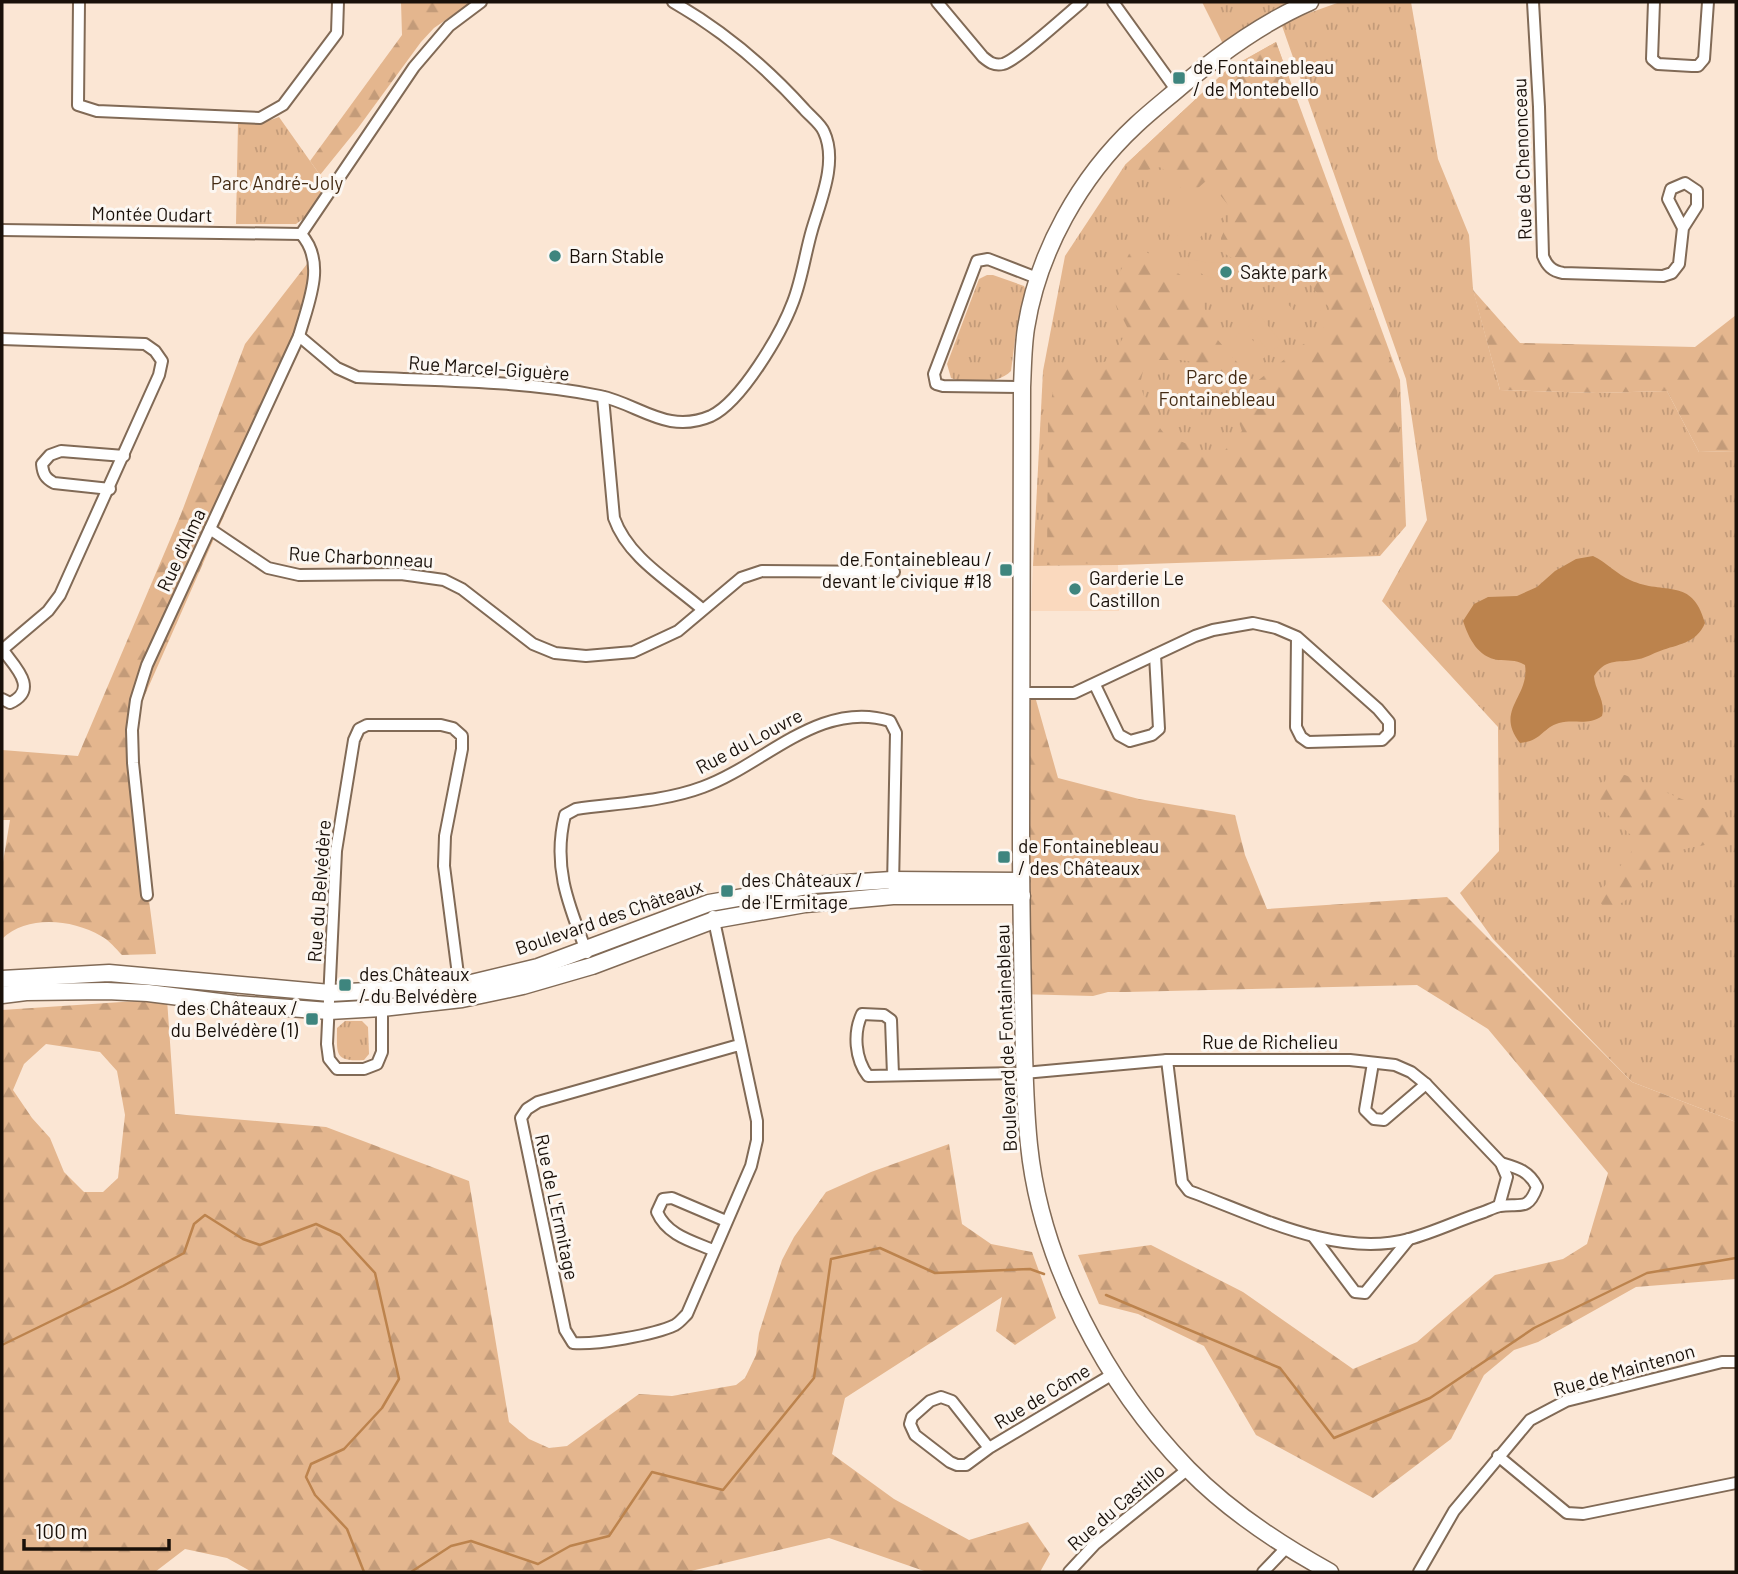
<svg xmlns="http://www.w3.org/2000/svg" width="1738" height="1574" font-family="Barlow,sans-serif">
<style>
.built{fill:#fad9be}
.grass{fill:url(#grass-tufts)}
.forest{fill:url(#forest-firs);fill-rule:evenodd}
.garden{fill:#e4b68e}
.water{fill:#bc834d}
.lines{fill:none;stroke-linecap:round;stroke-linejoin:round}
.stream{stroke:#bc834d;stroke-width:2.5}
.street-casing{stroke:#816a56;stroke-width:14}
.secondary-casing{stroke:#816a56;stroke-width:19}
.street{stroke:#fff;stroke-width:10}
.secondary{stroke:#fff;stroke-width:16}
.poi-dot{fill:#3e857e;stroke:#fcf7f2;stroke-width:2.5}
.labels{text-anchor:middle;stroke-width:6;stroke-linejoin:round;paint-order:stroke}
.poi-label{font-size:19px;fill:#191009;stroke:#fcf7f2;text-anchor:start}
.street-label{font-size:19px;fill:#191009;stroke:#fcf7f2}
.park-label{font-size:19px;fill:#442b13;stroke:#fcf7f2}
</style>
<defs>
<pattern id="grass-tufts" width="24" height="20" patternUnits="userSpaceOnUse" patternTransform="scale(1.75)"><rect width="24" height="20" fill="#e4b68e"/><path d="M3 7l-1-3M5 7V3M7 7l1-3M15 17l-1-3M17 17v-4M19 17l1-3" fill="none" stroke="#c39b79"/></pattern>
<pattern id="forest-firs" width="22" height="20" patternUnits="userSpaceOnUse" patternTransform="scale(1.75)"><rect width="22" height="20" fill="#e4b68e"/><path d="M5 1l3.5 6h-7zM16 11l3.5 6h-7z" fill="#c39b79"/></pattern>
</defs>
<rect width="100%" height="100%" fill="#fbe6d4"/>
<path class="built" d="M 1118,565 L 1119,611 L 1031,611 L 1033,566 Z"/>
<g class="grass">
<path d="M 1202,2 L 1285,2 L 1288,14 L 1227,52 Z"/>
<path d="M 1340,2 L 1411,2 L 1438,159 L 1469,235 L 1473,289 L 1500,390 L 1597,393 L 1667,391 L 1699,452 L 1736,451 L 1736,1122 L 1632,1082 L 1493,939 L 1460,893 L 1499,851 L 1498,727 L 1382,601 L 1427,520 L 1406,379 L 1281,23 Z"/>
<path d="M 1276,42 L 1400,380 L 1406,526 L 1380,556 L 1118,565 L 1033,566 L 1043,371 L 1065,256 L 1125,165 L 1228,69 Z"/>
<path d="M 279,117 L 327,185 L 307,216 L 296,224 L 236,224 L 238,123 L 262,123 Z"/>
<path d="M 987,275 L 993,275 L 1024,286 L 1027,293 L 1016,332 L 1011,371 C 999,384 967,385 951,378 L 947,364 L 979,279 Z"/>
<path d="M 345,1021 L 362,1021 L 368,1027 L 369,1054 L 364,1060 C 334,1062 337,1054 337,1028 Z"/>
</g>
<g class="forest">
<path d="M 401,2 L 472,2 L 434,28 L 421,42 L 358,128 L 320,175 L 310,161 L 402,35 Z"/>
<path d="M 1276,42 L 1397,381 L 1401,524 L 1378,552 L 1047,565 L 1048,419 L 1057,367 L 1095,366 L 1111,359 L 1128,329 L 1115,303 L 1112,288 L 1129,254 L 1139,247 L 1188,280 L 1207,313 L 1217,339 L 1255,383 L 1337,317 L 1294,265 L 1274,259 L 1230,257 L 1221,251 L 1221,238 L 1233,211 L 1212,185 L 1206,181 L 1190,195 L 1177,185 L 1161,167 L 1134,173 L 1125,165 L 1228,69 ZM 1152,360 L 1181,360 L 1211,365 L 1227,386 L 1242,431 L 1219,457 L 1211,458 L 1193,446 L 1166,436 L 1150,415 L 1140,384 L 1144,367 Z"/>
<path d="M 317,251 L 321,271 L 303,337 L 133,722 L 131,762 L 156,954 L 122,955 C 116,949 109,940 101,936 C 71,919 27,915 2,939 L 2,868 L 10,820 L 2,820 L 2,750 L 78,756 L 181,514 L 245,344 Z"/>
<path d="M 1473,290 L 1520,343 L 1695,347 L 1736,315 L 1736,451 L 1699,452 L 1667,391 L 1597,393 L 1500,390 Z"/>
<path d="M 1021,693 L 1036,700 L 1058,778 L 1139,799 L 1235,815 L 1245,855 L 1267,909 L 1447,897 L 1632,1082 L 1736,1122 L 1736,1279 L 1636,1287 L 1538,1342 L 1514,1350 L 1484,1375 L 1451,1439 L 1373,1498 L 1256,1435 L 1204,1346 L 1138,1314 L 1099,1304 L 1078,1255 L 1151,1245 L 1243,1292 L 1353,1369 L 1417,1342 L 1495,1275 L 1563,1259 L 1587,1244 L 1608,1173 L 1488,1029 L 1417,985 L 1126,992 L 1108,992 L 1093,996 L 1014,994 Z"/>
<path d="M 1625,775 L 1736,822 L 1736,841 C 1718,843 1681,847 1666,856 C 1643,870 1637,909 1603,906 L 1596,897 L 1639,842 L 1601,809 L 1597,794 L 1608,776 Z"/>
<path d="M 167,999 L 175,1114 L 326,1127 L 469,1181 L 509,1422 L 529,1439 L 549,1448 L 567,1446 L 639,1394 L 672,1396 L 736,1385 L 745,1378 L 756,1355 L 759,1333 L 782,1260 L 794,1237 L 826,1192 L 871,1172 L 949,1144 L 962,1224 L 991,1244 L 1032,1252 L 1056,1318 L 1015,1345 L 996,1331 L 1002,1297 L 845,1398 L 832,1454 L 894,1499 L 969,1540 L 1028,1522 L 1050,1554 L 1040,1572 L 927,1572 L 829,1538 L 687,1572 L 252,1572 L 227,1558 L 185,1549 L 155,1572 L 2,1572 L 2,1010 ZM 46,1044 L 100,1052 L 117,1071 L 125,1115 L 118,1178 L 103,1192 L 84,1192 L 64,1172 L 50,1138 L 32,1118 L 13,1090 L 24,1064 Z"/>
</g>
<g class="garden">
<path d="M 1206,183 L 1230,211 L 1214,225 L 1190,197 Z"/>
<path d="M 1187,200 L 1211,227 L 1195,242 L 1189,235 L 1182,241 L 1169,226 L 1176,220 L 1171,214 Z"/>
<path d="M 1190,259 L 1204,262 L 1263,264 L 1262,275 L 1256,280 L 1253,286 L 1231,276 L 1212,278 L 1200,273 L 1196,275 L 1187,270 Z"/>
<path d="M 1299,284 L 1321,311 L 1309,321 L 1287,294 Z"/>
<path d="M 1282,297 L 1305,324 L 1292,334 L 1270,308 Z"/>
<path d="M 1260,316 L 1282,343 L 1270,353 L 1248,326 Z"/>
<path d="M 1244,330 L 1266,356 L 1254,367 L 1231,340 Z"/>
<path d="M 1188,374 L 1212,403 L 1192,421 L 1167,391 Z"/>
</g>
<path class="water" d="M 1593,556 C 1606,562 1618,575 1630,580 C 1665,596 1692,576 1705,623 C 1696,644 1678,644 1660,651 C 1653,653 1646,658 1639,659 C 1619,664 1608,656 1594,676 C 1595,691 1606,701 1602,716 C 1588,726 1575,719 1559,723 C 1542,728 1542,741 1520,743 C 1494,710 1530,697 1525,665 C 1514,659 1509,661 1498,660 C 1478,657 1469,639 1463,621 L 1474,604 L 1488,597 L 1517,596 L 1537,587 L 1555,571 L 1576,559 Z"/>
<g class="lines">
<g class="stream">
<path d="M 1106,1295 L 1280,1368 L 1334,1438 L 1430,1398 L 1534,1328 L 1647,1273 L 1736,1258"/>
<path d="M 2,1345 L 123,1286 L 184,1253 L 194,1224 L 205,1215 L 243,1239 L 260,1245 L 316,1224 L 340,1235 L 375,1273 L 399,1379 L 382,1408 L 344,1449 L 311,1464 L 306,1477 L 315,1495 L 347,1529 L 364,1572"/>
<path d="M 411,1572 L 451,1546 L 471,1541 L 538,1564 L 570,1546 L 609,1536 L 652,1472 L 723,1490 L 814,1378 L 831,1259 L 880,1248 L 935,1273 L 1030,1269 L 1044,1274"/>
</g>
<g class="street-casing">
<g id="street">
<path d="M 79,2 L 78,105 L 97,111 L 260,118 L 283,105 L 337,33 L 338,2"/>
<path d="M 937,2 L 983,57 C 989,62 994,66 1003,64 C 1018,60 1067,14 1082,2"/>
<path d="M 1113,2 L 1177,91"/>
<path d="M 1533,2 L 1539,107 L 1543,256 C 1547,266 1552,271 1563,273 L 1663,276 L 1672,273 L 1679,264 L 1683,228 L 1697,206 L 1697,191 L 1685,183 L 1671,189 L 1668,199 L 1683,228"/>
<path d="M 1654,2 L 1652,59 L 1658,64 L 1692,66 L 1698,66 L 1704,59 L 1708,2"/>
<path d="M 2,230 L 301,234"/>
<path d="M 301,234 L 414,67 L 449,26 L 481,2"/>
<path d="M 299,336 L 337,368 L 357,377 C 438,381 521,380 600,396 C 639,404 667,435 711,416 C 741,402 781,334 793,302 C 802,279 805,254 812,230 C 820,202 838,162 824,132 C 821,124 810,116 804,109 C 766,67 722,30 673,2"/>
<path d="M 2,339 L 145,344 L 155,351 L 162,361 L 159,375 L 60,595 L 48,611 L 2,650"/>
<path d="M 1022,387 L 943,386 L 936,384 L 934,374 L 977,261 L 988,259 L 1037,278"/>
<path d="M 603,397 L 614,518 C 628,558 671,582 702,609"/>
<path d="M 110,489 L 54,483 C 45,478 43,474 42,464 L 50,455 L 61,451 L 124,456"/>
<path d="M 210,529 L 268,568 L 299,575 L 401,574 L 444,580 L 462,589 L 533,644 L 555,653 L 586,656 L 633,652 L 678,631 L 741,578 L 762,571 L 894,572"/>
<path d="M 1095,685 L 1119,735 L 1130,741 L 1152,735 L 1159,729 L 1155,655"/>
<path d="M 1021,693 L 1074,693 L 1195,636 L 1213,630 L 1253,623 L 1276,628 L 1297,637 L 1378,709 L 1389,722 L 1389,733 L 1382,740 L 1308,742 L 1301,737 L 1296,727 L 1297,637"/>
<path d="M 2,699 L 10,703 C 40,689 14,666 2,649"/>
<path d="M 147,895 L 133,763 L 132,730 L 136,700 L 147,665 L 299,336 C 308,303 327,263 301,234"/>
<path d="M 713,916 L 757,1121 L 757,1140 L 751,1166 L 687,1314 C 683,1318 680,1322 675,1325 C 654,1335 595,1345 573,1343 L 565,1330 L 521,1118 L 527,1109 L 538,1102 L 739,1045"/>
<path d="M 587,953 C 569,906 552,867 565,815 L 576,809 C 617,803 663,802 703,787 C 764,765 820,699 890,721 L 896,733 L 893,886"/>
<path d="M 382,1008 L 382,1052 L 377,1064 L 364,1069 L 337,1069 L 329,1059 L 327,1044 L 336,851 L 354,740 L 359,729 L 367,725 L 441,725 L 453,728 L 462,736 L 462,749 L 445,836 L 444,866 L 460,990"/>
<path d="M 1167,1060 L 1182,1182 L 1189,1191 C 1255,1215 1338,1259 1409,1239 C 1435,1232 1459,1220 1484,1212 C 1489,1210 1495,1207 1500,1206 C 1520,1203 1528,1212 1537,1187 C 1529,1171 1518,1168 1501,1163"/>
<path d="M 1373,1063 L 1365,1110 L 1374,1119 L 1384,1120 L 1426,1084"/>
<path d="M 893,1075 L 891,1020 L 884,1015 L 862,1014 C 853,1033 855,1059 868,1076 L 1024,1073 L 1167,1060 L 1350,1060 L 1395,1065 L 1411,1072 L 1426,1084 L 1501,1163 L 1507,1177 L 1499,1206"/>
<path d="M 1313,1236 L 1355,1292 L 1365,1293 L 1409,1239"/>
<path d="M 713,1250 C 691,1241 667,1235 657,1212 L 663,1199 L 672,1198 L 726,1221"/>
<path d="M 989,1448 L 952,1401 L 941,1397 L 930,1401 L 912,1417 L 910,1424 L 915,1435 L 950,1462 L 957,1465 L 966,1465 L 989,1448 L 1113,1374"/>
<path d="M 1498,1456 L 1567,1513 L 1583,1514 L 1736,1483"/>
<path d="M 1069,1572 L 1095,1544 L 1188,1469"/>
<path d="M 1263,1572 L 1286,1548"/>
<path d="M 1419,1572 L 1454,1511 L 1530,1420 L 1566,1401 L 1722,1362 L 1736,1362"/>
</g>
</g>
<g class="secondary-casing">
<g id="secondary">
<path d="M 1310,2 C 1264,22 1224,51 1185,83 C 1169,97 1152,110 1136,125 C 1080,177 1038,252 1026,328 C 1023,347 1023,367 1022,387 C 1022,537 1021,688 1021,838 C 1021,893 1022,947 1023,1002 C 1024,1050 1024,1098 1029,1145 C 1041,1262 1106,1385 1188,1469 C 1229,1511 1279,1544 1330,1572"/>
<path d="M 2,979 L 109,973 L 330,993 L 459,986 L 538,967 L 709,903 L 813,885 L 892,880 L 1021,881"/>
<path d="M 2,995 L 26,992 L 107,991 L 148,993 L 236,1004 L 329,1011 L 382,1008 L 462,999 L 523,986 L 592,966 L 714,920 L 805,904 L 893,896 L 1022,896"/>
</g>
</g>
<use href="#street" class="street"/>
<use href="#secondary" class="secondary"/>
</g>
<g class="poi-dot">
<rect x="1172" y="71" width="14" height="14" rx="3.5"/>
<circle cx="555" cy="256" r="7"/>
<circle cx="1226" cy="272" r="7"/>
<rect x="999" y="563" width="14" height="14" rx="3.5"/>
<circle cx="1075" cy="589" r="7"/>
<rect x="997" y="850" width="14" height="14" rx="3.5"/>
<rect x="720" y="884" width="14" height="14" rx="3.5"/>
<rect x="338" y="978" width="14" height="14" rx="3.5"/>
<rect x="305" y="1012" width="14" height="14" rx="3.5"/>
</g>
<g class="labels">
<g class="poi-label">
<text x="1193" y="74">de Fontainebleau<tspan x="1193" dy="22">/ de Montebello</tspan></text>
<text x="569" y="263">Barn Stable</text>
<text x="1240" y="279">Sakte park</text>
<text x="992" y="566" text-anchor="end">de Fontainebleau /<tspan x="992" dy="22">devant le civique #18</tspan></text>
<text x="1089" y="585">Garderie Le<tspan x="1089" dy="22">Castillon</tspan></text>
<text x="1018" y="853">de Fontainebleau<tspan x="1018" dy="22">/ des Châteaux</tspan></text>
<text x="741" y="887">des Châteaux /<tspan x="741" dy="22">de l'Ermitage</tspan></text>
<text x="359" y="981">des Châteaux<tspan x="359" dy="22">/ du Belvédère</tspan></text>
<text x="298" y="1015" text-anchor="end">des Châteaux /<tspan x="298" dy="22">du Belvédère (1)</tspan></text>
</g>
<g class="street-label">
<text transform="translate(1522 159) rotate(-92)" y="7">Rue de Chenonceau</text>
<text transform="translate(152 214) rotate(1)" y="7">Montée Oudart</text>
<text transform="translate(489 368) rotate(4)" y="7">Rue Marcel-Giguère</text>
<text transform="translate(181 550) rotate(-65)" y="7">Rue d'Alma</text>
<text transform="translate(361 557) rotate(3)" y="7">Rue Charbonneau</text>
<text transform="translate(749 741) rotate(-28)" y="7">Rue du Louvre</text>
<text transform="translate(319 891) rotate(-86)" y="7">Rue du Belvédère</text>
<text transform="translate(609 917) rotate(-19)" y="7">Boulevard des Châteaux</text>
<text transform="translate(1006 1038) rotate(-92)" y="7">Boulevard de Fontainebleau</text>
<text x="1270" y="1049">Rue de Richelieu</text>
<text transform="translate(557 1207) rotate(78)" y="7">Rue de L'Ermitage</text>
<text transform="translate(1624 1370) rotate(-16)" y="7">Rue de Maintenon</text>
<text transform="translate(1042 1396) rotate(-31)" y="7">Rue de Côme</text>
<text transform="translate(1116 1507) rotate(-41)" y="7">Rue du Castillo</text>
</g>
<g class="park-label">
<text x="277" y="190">Parc André-Joly</text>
<text x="1217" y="384">Parc de<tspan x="1217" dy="22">Fontainebleau</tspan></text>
</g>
</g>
<rect width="1738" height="1574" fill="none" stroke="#191009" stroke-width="7"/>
<path d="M24 1539v10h145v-10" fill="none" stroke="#191009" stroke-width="3.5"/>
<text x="35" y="1539" font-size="21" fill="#191009" stroke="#fcf7f2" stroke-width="5" paint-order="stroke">100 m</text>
</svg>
